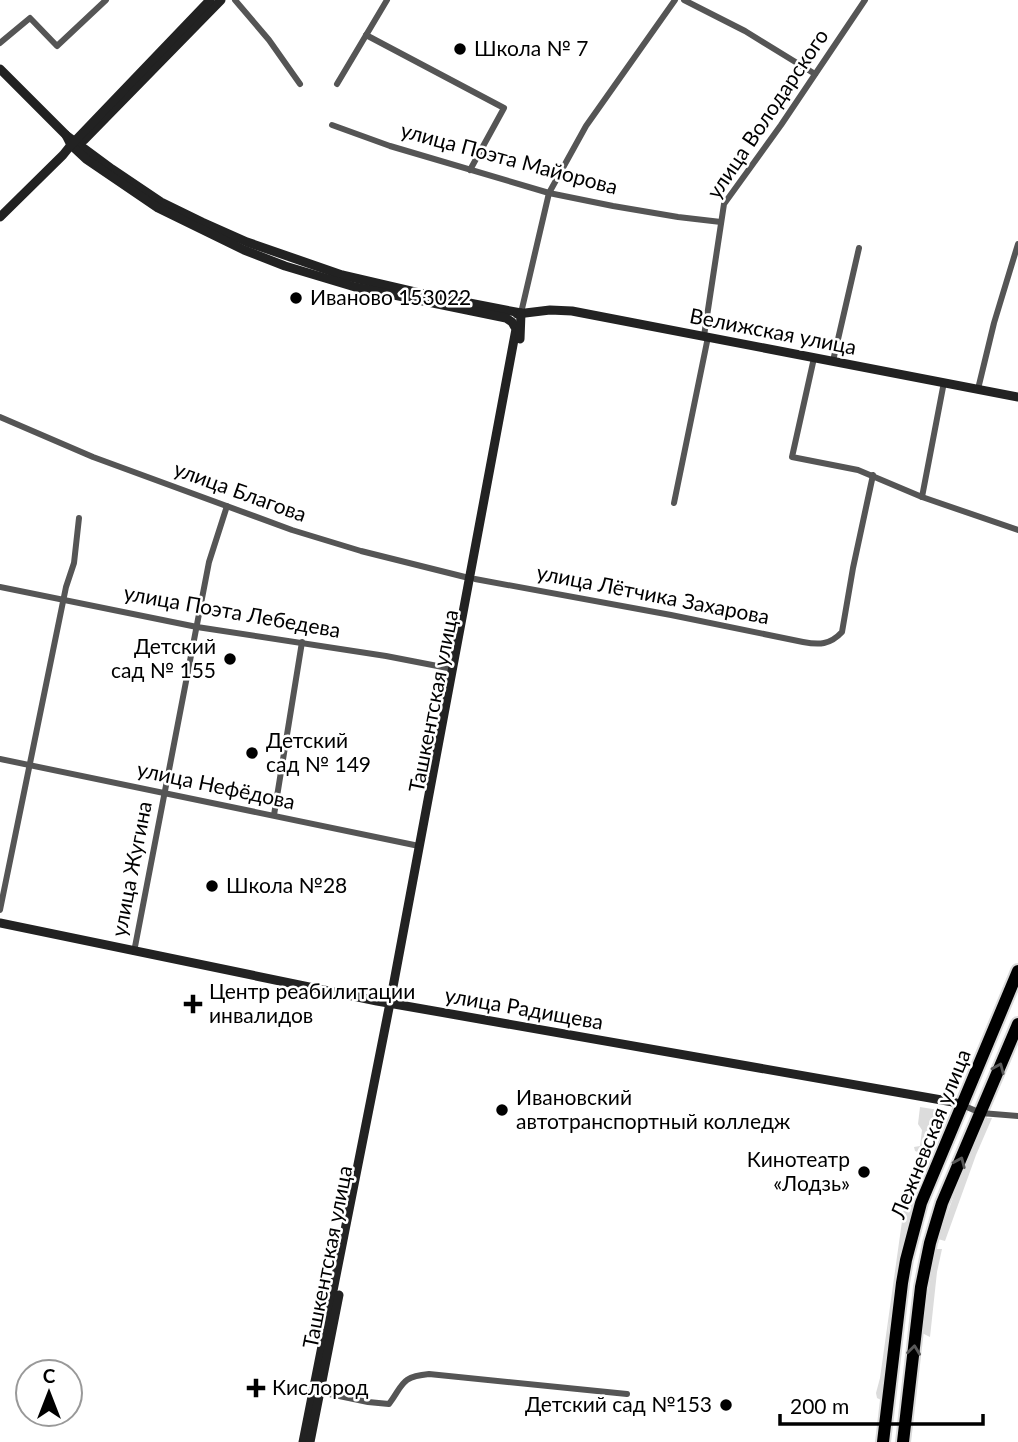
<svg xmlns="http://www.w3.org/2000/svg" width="1018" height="1442" font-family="Lato,sans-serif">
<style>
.grass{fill:#dcdcdc}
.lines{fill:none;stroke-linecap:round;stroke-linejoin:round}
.highway-casing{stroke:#dbdbdb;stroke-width:16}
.street{stroke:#555;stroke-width:6}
.secondary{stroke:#222;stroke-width:9}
.highway{stroke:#000;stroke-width:12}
.oneway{stroke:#595959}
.poi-dot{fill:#000;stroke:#fff;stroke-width:2.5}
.labels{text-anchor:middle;stroke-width:5;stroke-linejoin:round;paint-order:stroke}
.poi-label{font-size:21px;fill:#000;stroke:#fff;text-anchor:start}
.street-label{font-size:21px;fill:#000;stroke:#fff}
</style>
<rect width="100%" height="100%" fill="#fff"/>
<g class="grass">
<path d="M 920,1107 L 945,1111 L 941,1127 L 918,1152 L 915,1151 L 914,1147 L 920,1146 L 922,1130 L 918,1124 Z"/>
<path d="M 985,1118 L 992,1118 L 976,1155 L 945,1241 L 938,1239 L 966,1162 Z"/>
<path d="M 905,1200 L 916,1203 L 893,1321 L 889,1323 L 888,1335 L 891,1336 L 883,1399 L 881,1400 L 877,1398 L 876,1393 L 880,1378 Z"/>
<path d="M 935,1249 L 942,1249 L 937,1272 L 930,1337 L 922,1333 Z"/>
</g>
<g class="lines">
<g class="highway-casing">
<g id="highway">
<path d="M 883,1442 L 902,1283 L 906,1260 L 921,1203 L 1018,971"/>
<path d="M 903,1442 L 921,1287 L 930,1243 L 942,1203 L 1018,1024"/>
</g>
</g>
<g class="street">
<path d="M 235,0 L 269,40 L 300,84"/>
<path d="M 684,0 L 745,31 L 815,74"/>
<path d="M 366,35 L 504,108 L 470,170"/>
<path d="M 0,43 L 30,18 L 57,46 L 106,0"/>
<path d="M 337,84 L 387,0"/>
<path d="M 332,125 L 390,146 L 549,193 L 613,206 L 678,217 L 721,222"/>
<path d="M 521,313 L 549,193 L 586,126 L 675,0"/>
<path d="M 704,336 L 724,204 L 781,125 L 865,0"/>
<path d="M 814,358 L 792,457 L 858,470 L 922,497 L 1018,530"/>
<path d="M 833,361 L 859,248"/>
<path d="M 978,389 L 994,323 L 1018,244"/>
<path d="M 0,417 L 93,457 L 292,530 L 361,551 L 469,578"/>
<path d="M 922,497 L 944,382"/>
<path d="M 674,503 L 708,337"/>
<path d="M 475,579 L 671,615 L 803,642 C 819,645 830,645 842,632 L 853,568 L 873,475"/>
<path d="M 0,587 L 197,627 L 386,656 L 453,669"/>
<path d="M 0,759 L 419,846"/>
<path d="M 274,815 L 302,642"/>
<path d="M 0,910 L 66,587 L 74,563 L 79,518"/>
<path d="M 134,952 L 209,562 L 227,506"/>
<path d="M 962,1105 L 981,1113 L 1018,1116"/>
<path d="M 320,1392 L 368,1402 L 389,1404 C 404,1384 400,1377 429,1374 L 627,1394"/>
</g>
<g class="secondary">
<path d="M 0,69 L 66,135 L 112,169 L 161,202 L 202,222 L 247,242 L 342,275 L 428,295 L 521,313"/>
<path d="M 66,135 L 71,145 L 86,159 L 158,208 L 244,250 L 285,266 L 355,287 L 506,318 L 512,322 L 516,329 L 390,1003 L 303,1442"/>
<path d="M 84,140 L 221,0"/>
<path d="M 0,217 L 63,155 L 71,145 L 210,0"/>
<path d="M 517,314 L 550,310 L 572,311 L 1018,397"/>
<path d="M 520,339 L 521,313"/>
<path d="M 0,923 L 377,1001 L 953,1102 L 962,1105"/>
<path d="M 310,1442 L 339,1295"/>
</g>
<use href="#highway" class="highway"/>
</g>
<defs><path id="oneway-chevron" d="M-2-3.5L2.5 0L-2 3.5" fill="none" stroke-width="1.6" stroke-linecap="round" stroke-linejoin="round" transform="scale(1.75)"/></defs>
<g class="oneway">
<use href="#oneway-chevron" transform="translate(999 1068) rotate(-67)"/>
<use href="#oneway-chevron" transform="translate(960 1162) rotate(-67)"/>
<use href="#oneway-chevron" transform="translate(914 1350) rotate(-83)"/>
</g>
<g class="poi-dot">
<circle cx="460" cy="49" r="7"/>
<circle cx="296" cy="298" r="7"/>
<circle cx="230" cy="659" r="7"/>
<circle cx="252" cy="753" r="7"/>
<circle cx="212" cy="886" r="7"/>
<path d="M189.5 993.5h7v7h7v7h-7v7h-7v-7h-7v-7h7z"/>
<circle cx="502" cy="1110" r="7"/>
<circle cx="864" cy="1172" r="7"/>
<path d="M252.5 1377.5h7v7h7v7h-7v7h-7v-7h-7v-7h7z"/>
<circle cx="726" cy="1405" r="7"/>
</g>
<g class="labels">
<g class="poi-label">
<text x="474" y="56">Школа № 7</text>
<text x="310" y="305">Иваново 153022</text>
<text x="216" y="654" text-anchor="end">Детский<tspan x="216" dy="24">сад № 155</tspan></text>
<text x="266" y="748">Детский<tspan x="266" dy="24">сад № 149</tspan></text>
<text x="226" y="893">Школа №28</text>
<text x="209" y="999">Центр реабилитации<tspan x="209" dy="24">инвалидов</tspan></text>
<text x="516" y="1105">Ивановский<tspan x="516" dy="24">автотранспортный колледж</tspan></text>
<text x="850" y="1167" text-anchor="end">Кинотеатр<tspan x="850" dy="24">«Лодзь»</tspan></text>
<text x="272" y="1395">Кислород</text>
<text x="712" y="1412" text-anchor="end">Детский сад №153</text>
</g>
<g class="street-label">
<text transform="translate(768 114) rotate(-56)" y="7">улица Володарского</text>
<text transform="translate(509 159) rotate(15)" y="7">улица Поэта Майорова</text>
<text transform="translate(773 332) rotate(11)" y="7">Велижская улица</text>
<text transform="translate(240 492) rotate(20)" y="7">улица Благова</text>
<text transform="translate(653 595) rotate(11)" y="7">улица Лётчика Захарова</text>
<text transform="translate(232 612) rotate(10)" y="7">улица Поэта Лебедева</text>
<text transform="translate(434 701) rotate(-79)" y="7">Ташкентская улица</text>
<text transform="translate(216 786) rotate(12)" y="7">улица Нефёдова</text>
<text transform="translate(132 869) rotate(-79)" y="7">улица Жугина</text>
<text transform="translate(524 1009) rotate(10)" y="7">улица Радищева</text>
<text transform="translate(931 1134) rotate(-68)" y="7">Лежневская улица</text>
<text transform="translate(328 1257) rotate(-79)" y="7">Ташкентская улица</text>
</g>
</g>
<g transform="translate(49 1393)"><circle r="33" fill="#ffffff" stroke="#999999" stroke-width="2"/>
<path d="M0-5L12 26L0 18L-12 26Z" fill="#000000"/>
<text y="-10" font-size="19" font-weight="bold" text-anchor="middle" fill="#000000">С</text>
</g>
<path d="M780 1414v10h203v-10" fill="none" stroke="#000000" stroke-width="3.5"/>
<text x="790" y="1414" font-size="21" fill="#000000" stroke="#ffffff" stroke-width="5" paint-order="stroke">200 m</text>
</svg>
